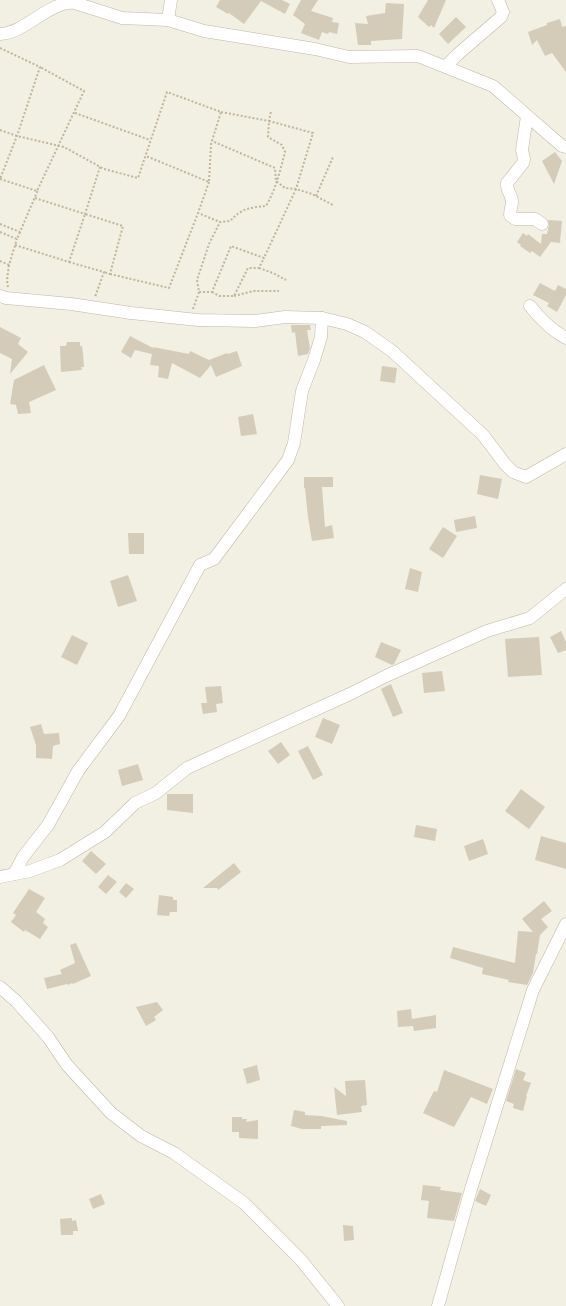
<svg xmlns="http://www.w3.org/2000/svg" width="566" height="1306" font-family="Ubuntu,sans-serif">
<style>
.building{fill:#d4ccb9}
.lines{fill:none;stroke-linecap:round;stroke-linejoin:round}
.street-casing{stroke:#beb8a6;stroke-width:13}
.path{stroke:#c0b597;stroke-width:2;stroke-dasharray:2 2;stroke-linecap:butt}
.street{stroke:#fff;stroke-width:12}
</style>
<rect width="100%" height="100%" fill="#f2efe3"/>
<g class="building">
<path d="M 220,0 L 282,0 L 290,4 L 285,14 L 261,1 L 244,24 L 229,13 L 228,14 L 216,7 Z"/>
<path d="M 301,0 L 318,0 L 311,11 L 333,18 L 332,22 L 339,23 L 337,34 L 329,32 L 328,34 L 322,32 L 319,40 L 301,33 L 305,24 L 293,15 Z"/>
<path d="M 428,0 L 446,0 L 434,28 L 431,25 L 429,27 L 418,17 Z"/>
<path d="M 386,3 L 404,4 L 402,39 L 371,41 L 371,45 L 358,45 L 355,23 L 368,24 L 366,16 L 385,13 Z"/>
<path d="M 456,17 L 466,27 L 448,44 L 439,34 Z"/>
<path d="M 560,19 L 562,27 L 566,26 L 566,72 L 552,53 L 545,56 L 537,40 L 532,45 L 528,32 L 547,25 L 547,23 Z"/>
<path d="M 555,152 L 562,161 L 554,184 L 542,161 Z"/>
<path d="M 548,220 L 562,221 L 560,243 L 551,242 L 540,257 L 532,251 L 530,253 L 520,246 L 521,245 L 517,242 L 523,233 L 527,236 L 528,234 L 541,244 L 542,234 L 547,234 L 549,225 Z"/>
<path d="M 540,283 L 555,291 L 558,285 L 566,289 L 566,295 L 557,312 L 547,306 L 549,303 L 533,295 Z"/>
<path d="M 291,325 L 310,325 L 311,330 L 307,330 L 310,348 L 308,354 L 298,356 L 295,332 L 292,333 Z"/>
<path d="M 0,327 L 21,338 L 18,344 L 28,352 L 10,374 L 12,359 L 0,353 Z"/>
<path d="M 130,336 L 153,348 L 153,347 L 189,354 L 190,351 L 209,360 L 227,353 L 228,354 L 237,351 L 242,366 L 216,377 L 211,365 L 200,378 L 172,363 L 168,379 L 158,377 L 159,366 L 150,365 L 152,354 L 135,350 L 131,358 L 121,352 Z"/>
<path d="M 67,342 L 80,342 L 80,346 L 82,346 L 83,353 L 84,367 L 81,367 L 82,370 L 61,372 L 60,346 L 66,346 Z"/>
<path d="M 44,365 L 56,390 L 29,402 L 31,413 L 18,414 L 16,405 L 10,404 L 14,380 Z"/>
<path d="M 382,366 L 397,368 L 395,383 L 380,381 Z"/>
<path d="M 253,414 L 257,434 L 241,436 L 238,417 Z"/>
<path d="M 480,475 L 502,479 L 498,499 L 477,494 Z"/>
<path d="M 304,477 L 333,477 L 333,487 L 322,487 L 325,527 L 332,525 L 334,538 L 312,541 L 308,517 L 305,488 L 304,488 Z"/>
<path d="M 475,516 L 477,528 L 456,532 L 454,520 Z"/>
<path d="M 443,527 L 457,536 L 443,558 L 429,549 Z"/>
<path d="M 128,533 L 144,533 L 144,554 L 129,554 Z"/>
<path d="M 410,568 L 422,572 L 418,592 L 405,589 Z"/>
<path d="M 128,575 L 137,601 L 118,607 L 110,581 Z"/>
<path d="M 561,631 L 566,642 L 566,650 L 558,653 L 550,637 Z"/>
<path d="M 72,635 L 88,643 L 77,665 L 61,657 Z"/>
<path d="M 539,637 L 542,675 L 508,677 L 505,639 Z"/>
<path d="M 381,642 L 401,650 L 394,664 L 392,665 L 375,657 Z"/>
<path d="M 442,671 L 445,691 L 424,693 L 422,673 Z"/>
<path d="M 391,684 L 403,713 L 393,717 L 381,689 Z"/>
<path d="M 221,686 L 223,703 L 216,704 L 217,712 L 203,714 L 201,703 L 207,703 L 205,687 Z"/>
<path d="M 323,718 L 340,725 L 332,744 L 315,737 Z"/>
<path d="M 41,724 L 44,734 L 59,733 L 60,744 L 53,746 L 52,759 L 36,758 L 36,745 L 30,727 Z"/>
<path d="M 281,742 L 290,755 L 278,764 L 268,751 Z"/>
<path d="M 308,746 L 323,775 L 313,780 L 298,751 Z"/>
<path d="M 138,764 L 143,780 L 122,786 L 118,770 Z"/>
<path d="M 521,789 L 545,807 L 529,829 L 505,811 Z"/>
<path d="M 167,794 L 193,794 L 193,813 L 167,810 Z"/>
<path d="M 416,825 L 437,829 L 435,841 L 414,837 Z"/>
<path d="M 541,836 L 566,843 L 566,869 L 535,860 Z"/>
<path d="M 483,839 L 488,854 L 469,861 L 464,846 Z"/>
<path d="M 91,851 L 106,864 L 96,874 L 82,861 Z"/>
<path d="M 234,863 L 241,872 L 218,890 L 217,888 L 203,888 Z"/>
<path d="M 108,875 L 117,882 L 106,894 L 98,887 Z"/>
<path d="M 126,883 L 134,889 L 126,898 L 119,892 Z"/>
<path d="M 29,889 L 45,898 L 36,912 L 45,919 L 43,923 L 48,927 L 40,939 L 25,930 L 24,932 L 11,922 L 16,915 L 13,913 Z"/>
<path d="M 159,895 L 173,897 L 173,900 L 177,900 L 177,912 L 170,912 L 169,916 L 157,915 Z"/>
<path d="M 544,901 L 552,911 L 541,919 L 548,927 L 540,935 L 537,954 L 536,954 L 533,973 L 527,985 L 508,982 L 509,980 L 482,974 L 483,968 L 450,958 L 453,947 L 515,963 L 518,931 L 533,932 L 522,919 Z"/>
<path d="M 76,943 L 91,976 L 73,984 L 72,983 L 68,985 L 67,984 L 47,989 L 44,978 L 62,974 L 60,970 L 75,963 L 70,945 Z"/>
<path d="M 157,1002 L 163,1010 L 154,1017 L 156,1020 L 146,1026 L 136,1007 Z"/>
<path d="M 411,1009 L 412,1019 L 436,1015 L 436,1028 L 414,1031 L 413,1026 L 398,1027 L 397,1011 Z"/>
<path d="M 257,1065 L 260,1080 L 247,1084 L 243,1069 Z"/>
<path d="M 516,1069 L 526,1073 L 523,1080 L 531,1083 L 526,1096 L 527,1096 L 523,1111 L 513,1108 L 514,1104 L 506,1101 Z"/>
<path d="M 444,1070 L 493,1089 L 487,1104 L 471,1097 L 454,1127 L 423,1113 L 434,1091 L 437,1092 Z"/>
<path d="M 365,1080 L 367,1105 L 361,1106 L 362,1112 L 337,1115 L 334,1087 L 346,1096 L 345,1081 Z"/>
<path d="M 294,1110 L 305,1112 L 305,1115 L 321,1116 L 347,1121 L 347,1125 L 321,1126 L 321,1129 L 302,1129 L 291,1126 Z"/>
<path d="M 232,1117 L 242,1117 L 242,1119 L 247,1119 L 246,1122 L 258,1120 L 258,1139 L 239,1138 L 239,1132 L 232,1132 Z"/>
<path d="M 423,1185 L 441,1187 L 440,1190 L 462,1193 L 454,1221 L 427,1218 L 429,1201 L 421,1200 Z"/>
<path d="M 480,1189 L 491,1195 L 486,1206 L 475,1201 Z"/>
<path d="M 101,1194 L 105,1204 L 93,1209 L 89,1199 Z"/>
<path d="M 72,1218 L 72,1221 L 76,1220 L 78,1231 L 73,1231 L 73,1235 L 61,1235 L 60,1219 Z"/>
<path d="M 343,1225 L 353,1226 L 354,1240 L 344,1241 Z"/>
</g>
<g class="lines">
<g class="street-casing">
<g id="street">
<path d="M 168,20 L 171,0"/>
<path d="M 0,34 C 26,33 50,0 75,3 L 122,18 L 168,20 L 204,31 L 315,49 L 349,57 L 418,56 L 493,86 L 562,146 L 566,147"/>
<path d="M 446,66 L 458,54 L 501,17 L 503,12 L 498,0"/>
<path d="M 527,116 L 522,150 L 524,159 L 523,163 L 507,183 C 506,190 512,195 512,202 C 512,206 510,210 510,215 L 515,219 L 535,219 L 542,224"/>
<path d="M 0,296 L 6,298 L 71,304 L 131,313 L 198,320 L 255,321 L 285,317 L 322,318 L 347,324 L 365,332 L 392,351 L 483,435 L 505,464 L 513,472 L 526,477 L 566,454"/>
<path d="M 530,306 C 541,320 551,330 566,338"/>
<path d="M 14,874 L 23,857 L 48,825 L 78,771 L 119,716 L 200,565 L 214,559 L 288,460 L 294,443 L 302,391 L 314,360 L 321,337 L 322,318"/>
<path d="M 0,877 L 30,871 L 60,860 L 105,832 L 135,803 L 156,793 L 187,768 L 352,693 L 386,676 L 487,631 L 530,618 L 566,589"/>
<path d="M 0,987 L 16,1001 L 48,1037 L 67,1065 L 111,1113 L 141,1136 L 174,1153 L 244,1203 L 301,1260 L 338,1306"/>
<path d="M 438,1306 L 471,1189 L 533,990 L 566,924"/>
</g>
</g>
<g class="path">
<path d="M 0,48 L 40,67 L 17,136 L 0,179"/>
<path d="M 221,112 L 269,121 L 271,111"/>
<path d="M 75,113 L 150,140"/>
<path d="M 0,130 L 17,136 L 64,147 L 104,169 L 138,178 L 167,92 L 221,112 L 211,144 L 209,182 L 146,156"/>
<path d="M 0,179 L 37,191 L 84,91 L 40,67"/>
<path d="M 209,182 L 198,213 L 220,222"/>
<path d="M 316,196 L 333,157"/>
<path d="M 35,198 L 85,214 L 100,167"/>
<path d="M 0,224 L 20,232 L 38,190"/>
<path d="M 0,232 L 17,239 L 20,232"/>
<path d="M 15,245 L 69,262 L 85,214 L 123,226 L 110,274 L 104,272"/>
<path d="M 0,261 L 9,265 L 17,239"/>
<path d="M 69,262 L 104,272 L 95,297"/>
<path d="M 259,268 L 273,273 L 286,280"/>
<path d="M 110,274 L 169,288 L 198,213"/>
<path d="M 8,287 L 7,280 L 9,265"/>
<path d="M 199,292 L 212,292 L 231,246 L 264,258 L 296,189 L 312,194 L 333,205"/>
<path d="M 212,292 L 219,296 L 234,296 L 248,268 L 259,268 L 264,258"/>
<path d="M 234,296 L 253,291 L 279,291"/>
<path d="M 193,309 L 199,292 L 197,280 L 209,244 L 220,222 L 230,221 C 242,208 249,208 266,206 C 276,189 280,171 285,152 L 282,145 L 268,137 L 269,121 L 313,133 L 296,189 L 285,188 L 276,181 L 275,168 L 212,141"/>
</g>
<use href="#street" class="street"/>
</g>
</svg>
